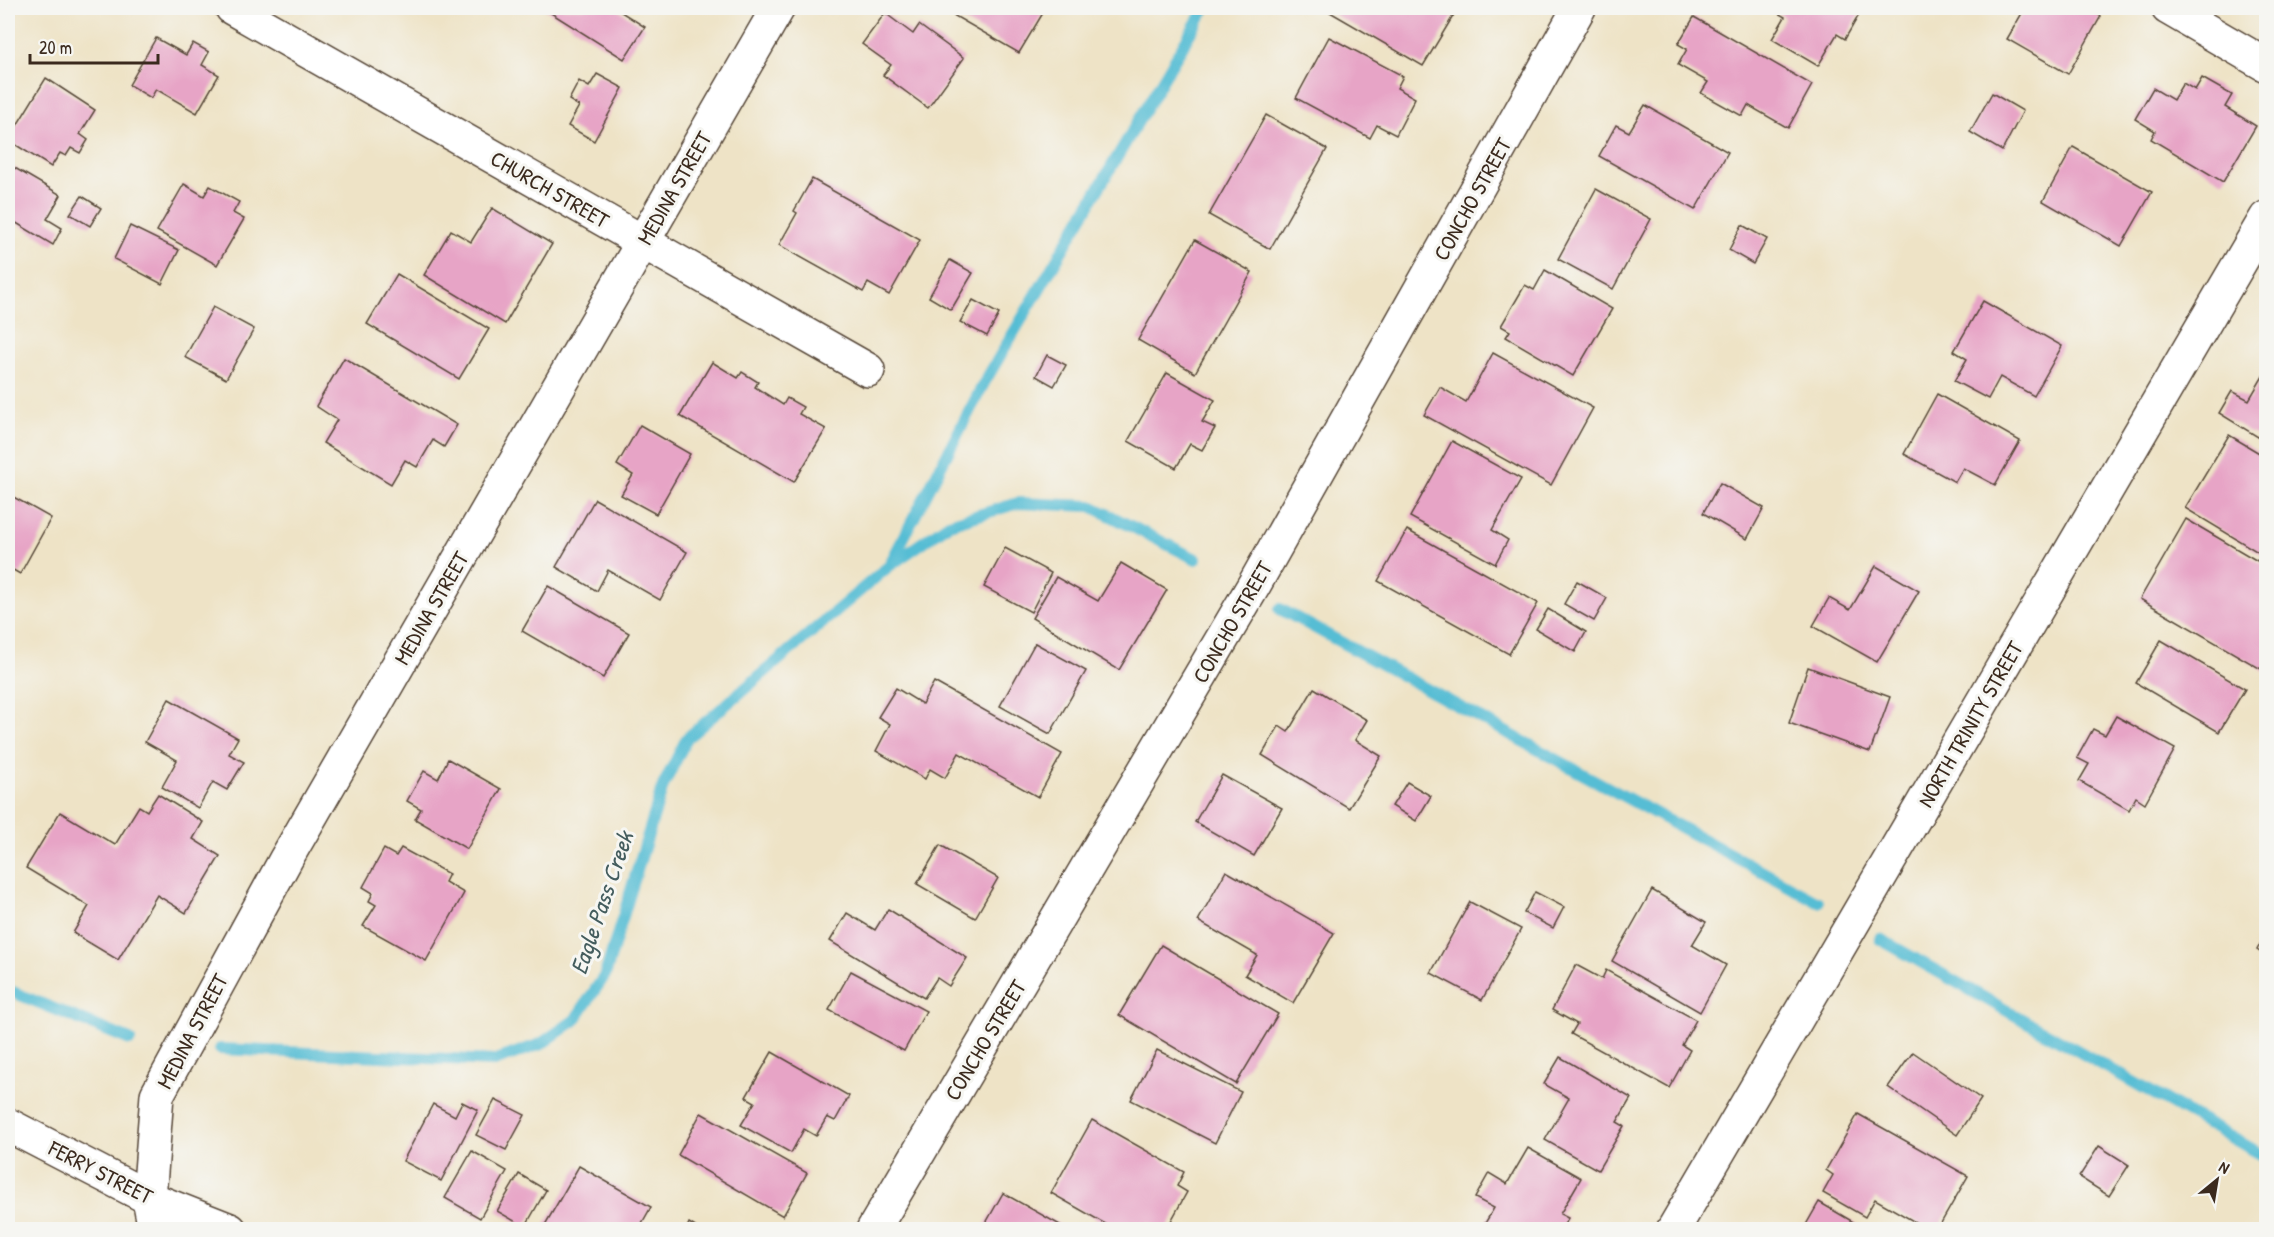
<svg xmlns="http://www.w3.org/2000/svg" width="2274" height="1237" font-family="'Patrick Hand',sans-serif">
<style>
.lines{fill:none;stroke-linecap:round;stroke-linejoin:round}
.stream{stroke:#56bdd4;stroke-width:12}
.building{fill:#e7a4c6}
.minor-casing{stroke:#564637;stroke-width:36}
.minor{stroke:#fff;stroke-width:33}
.labels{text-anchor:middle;stroke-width:6;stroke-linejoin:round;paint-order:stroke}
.street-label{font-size:22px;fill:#3b2a1e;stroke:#f6f6f2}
.water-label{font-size:24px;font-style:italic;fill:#445d5e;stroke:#f6f6f2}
</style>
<rect width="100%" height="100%" fill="#f6f6f2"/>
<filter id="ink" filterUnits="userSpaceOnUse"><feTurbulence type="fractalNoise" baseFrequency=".0167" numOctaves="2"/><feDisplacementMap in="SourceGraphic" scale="12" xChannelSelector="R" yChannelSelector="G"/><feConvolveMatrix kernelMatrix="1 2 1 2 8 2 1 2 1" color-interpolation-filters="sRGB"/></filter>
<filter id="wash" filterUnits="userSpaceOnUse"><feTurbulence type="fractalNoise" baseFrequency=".008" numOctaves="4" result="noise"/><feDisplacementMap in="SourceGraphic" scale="24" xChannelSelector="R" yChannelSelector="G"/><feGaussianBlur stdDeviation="1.35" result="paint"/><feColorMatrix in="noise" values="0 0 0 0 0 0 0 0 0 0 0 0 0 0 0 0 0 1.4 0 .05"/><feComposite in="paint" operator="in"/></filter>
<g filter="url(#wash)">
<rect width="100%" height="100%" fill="#eee3c6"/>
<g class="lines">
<g class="stream">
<path d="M 891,562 L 984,383 L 1205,8"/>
<path d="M 1280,609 L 1818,902"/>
<path d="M 1880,939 L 2266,1157"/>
<path d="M 8,990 L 130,1040"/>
<path d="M 220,1049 L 494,1061 L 541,1044 L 575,1020 L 605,975 L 663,786 L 687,738 L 889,566 L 949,524 L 1018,503 L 1091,506 L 1196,559"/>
</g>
</g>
<g id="blocks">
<g class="building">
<path d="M 543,8 L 615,8 L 645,27 L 624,59 Z"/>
<path d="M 941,8 L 1046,8 L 1019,53 Z"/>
<path d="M 1323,8 L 1458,8 L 1423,66 Z"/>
<path d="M 1769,8 L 1863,8 L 1845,39 L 1837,34 L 1818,66 L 1772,39 L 1785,17 Z"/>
<path d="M 2025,8 L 2086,8 L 2101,16 L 2068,74 L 2007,39 Z"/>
<path d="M 885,13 L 913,34 L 919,25 L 964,58 L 928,108 L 883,75 L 891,65 L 862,44 Z"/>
<path d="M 1694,17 L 1812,85 L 1788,128 L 1748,105 L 1742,116 L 1701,93 L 1708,82 L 1678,65 L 1687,49 L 1678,44 Z"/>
<path d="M 1329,37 L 1403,76 L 1397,88 L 1415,98 L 1396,135 L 1377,125 L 1370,138 L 1296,98 Z"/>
<path d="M 156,38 L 186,55 L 193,43 L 209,52 L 202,65 L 219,75 L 197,113 L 156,89 L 151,98 L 129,85 Z"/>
<path d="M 597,74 L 623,88 L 594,141 L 568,126 L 579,106 L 569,100 L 579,81 L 589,87 Z"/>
<path d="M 46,78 L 95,110 L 80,134 L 88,140 L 80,153 L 71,148 L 66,156 L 60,153 L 51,167 L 8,140 Z"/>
<path d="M 2202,78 L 2232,95 L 2225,107 L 2256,126 L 2223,182 L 2151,139 L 2155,131 L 2135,119 L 2153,88 L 2173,100 L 2183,83 L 2195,90 Z"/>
<path d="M 1992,93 L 2023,111 L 2002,151 L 1970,132 Z"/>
<path d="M 1645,105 L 1728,152 L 1695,210 L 1599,156 L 1616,125 L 1629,132 Z"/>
<path d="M 1266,115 L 1327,149 L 1270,249 L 1209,215 Z"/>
<path d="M 2073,147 L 2152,192 L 2121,246 L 2043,201 Z"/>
<path d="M 8,164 L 61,195 L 47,219 L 62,228 L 53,245 L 8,218 Z"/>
<path d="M 812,179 L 920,240 L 889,295 L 868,283 L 863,292 L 779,245 L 797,213 L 794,211 Z"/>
<path d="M 184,184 L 204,196 L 210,186 L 239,202 L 233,213 L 244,219 L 217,265 L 157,231 Z"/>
<path d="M 1596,189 L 1651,219 L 1613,289 L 1558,259 Z"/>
<path d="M 82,196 L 101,208 L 90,226 L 70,214 Z"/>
<path d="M 492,208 L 552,244 L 505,324 L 424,275 L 451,230 L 471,242 Z"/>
<path d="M 1742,225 L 1767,239 L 1753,264 L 1729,250 Z"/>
<path d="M 130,226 L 179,250 L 162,284 L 114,259 Z"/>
<path d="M 1195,240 L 1252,272 L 1195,373 L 1138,340 Z"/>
<path d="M 950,260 L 973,273 L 951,310 L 929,297 Z"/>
<path d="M 1545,270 L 1612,309 L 1573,376 L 1506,337 L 1510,331 L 1501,326 L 1525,285 L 1534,290 Z"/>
<path d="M 397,274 L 489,329 L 459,379 L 367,324 Z"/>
<path d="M 973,300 L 999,314 L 987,336 L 960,322 Z"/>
<path d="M 1983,301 L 2062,346 L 2034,396 L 2000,377 L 1988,399 L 1954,381 L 1967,359 L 1954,351 Z"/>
<path d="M 213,307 L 254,329 L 226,379 L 185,357 Z"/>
<path d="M 1493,353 L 1593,408 L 1551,485 L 1424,415 L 1440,387 L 1466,402 Z"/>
<path d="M 1047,355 L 1066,365 L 1054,386 L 1036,376 Z"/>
<path d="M 344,358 L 457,425 L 444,447 L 433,440 L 417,467 L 405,460 L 391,484 L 323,443 L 337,420 L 316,406 Z"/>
<path d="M 712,362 L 738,378 L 742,372 L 758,382 L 755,387 L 783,405 L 787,398 L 803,407 L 799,414 L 826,429 L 794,482 L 680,416 Z"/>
<path d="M 2266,371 L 2266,442 L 2219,413 L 2232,391 L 2249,400 Z"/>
<path d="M 1167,373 L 1215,400 L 1202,422 L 1215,428 L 1202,450 L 1190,444 L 1176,468 L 1128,441 Z"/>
<path d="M 1937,394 L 2020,441 L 1995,485 L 1963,468 L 1955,482 L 1904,454 Z"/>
<path d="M 640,425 L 690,454 L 656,514 L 621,495 L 633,475 L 617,465 Z"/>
<path d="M 2229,435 L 2266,457 L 2266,557 L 2185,508 Z"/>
<path d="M 1452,441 L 1521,479 L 1492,530 L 1508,540 L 1495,564 L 1410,517 Z"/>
<path d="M 1720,483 L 1764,508 L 1747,539 L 1703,513 Z"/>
<path d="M 8,494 L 51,518 L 20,574 L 8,567 Z"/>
<path d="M 595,499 L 687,552 L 660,600 L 608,570 L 597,591 L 556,567 Z"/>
<path d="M 2186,519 L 2266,566 L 2266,672 L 2140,599 Z"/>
<path d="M 1407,530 L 1538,603 L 1509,654 L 1378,581 Z"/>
<path d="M 1005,548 L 1051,573 L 1031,612 L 984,587 Z"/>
<path d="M 1121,563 L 1167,590 L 1119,670 L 1032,618 L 1056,577 L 1098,601 Z"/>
<path d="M 1876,566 L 1919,591 L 1877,662 L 1813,626 L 1829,598 L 1850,610 Z"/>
<path d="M 1577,581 L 1607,598 L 1594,621 L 1564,604 Z"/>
<path d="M 548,586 L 629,633 L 603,678 L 522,631 Z"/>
<path d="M 1548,609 L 1586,632 L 1575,652 L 1536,629 Z"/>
<path d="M 2161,640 L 2245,689 L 2219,732 L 2136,683 Z"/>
<path d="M 1035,643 L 1086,671 L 1050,734 L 1000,706 Z"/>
<path d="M 1808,667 L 1890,697 L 1870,752 L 1789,723 Z"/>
<path d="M 934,682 L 1062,754 L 1038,797 L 959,753 L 945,778 L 930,769 L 925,779 L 876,751 L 890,724 L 878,717 L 896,688 L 922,704 Z"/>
<path d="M 1314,688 L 1367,720 L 1355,740 L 1381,756 L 1349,808 L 1262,755 L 1279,726 L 1288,732 Z"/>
<path d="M 169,699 L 238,738 L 229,754 L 244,762 L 227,790 L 213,782 L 198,808 L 162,787 L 177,760 L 145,742 Z"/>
<path d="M 2116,716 L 2175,749 L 2145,803 L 2136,797 L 2129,810 L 2079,781 L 2089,764 L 2077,758 L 2093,729 L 2105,735 Z"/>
<path d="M 448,759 L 501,789 L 467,849 L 415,819 L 421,809 L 407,801 L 424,771 L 438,779 Z"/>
<path d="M 1222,775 L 1282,808 L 1254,856 L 1195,822 Z"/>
<path d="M 1407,782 L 1431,796 L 1416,821 L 1392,806 Z"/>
<path d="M 158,794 L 203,822 L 193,839 L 220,856 L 186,913 L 157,895 L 118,960 L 73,933 L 89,906 L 26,868 L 60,812 L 115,845 L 139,806 L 147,811 Z"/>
<path d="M 940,845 L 998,878 L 975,918 L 917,884 Z"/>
<path d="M 401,848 L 449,874 L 445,882 L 464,893 L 426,961 L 363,926 L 376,905 L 369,901 L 373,893 L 363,887 L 384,849 L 396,856 Z"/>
<path d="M 1226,871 L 1334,933 L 1293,1003 L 1245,975 L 1257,955 L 1198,921 Z"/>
<path d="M 1652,890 L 1706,922 L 1692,945 L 1726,965 L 1700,1012 L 1612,961 Z"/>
<path d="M 1535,892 L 1564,907 L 1553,928 L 1524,913 Z"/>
<path d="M 1470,902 L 1521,929 L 1482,1000 L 1431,973 Z"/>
<path d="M 888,909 L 967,958 L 949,986 L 937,978 L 924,998 L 830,941 L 847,913 L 875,930 Z"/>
<path d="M 2266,933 L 2266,956 L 2257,950 Z"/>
<path d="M 1161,945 L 1278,1014 L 1236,1084 L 1119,1015 Z"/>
<path d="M 1576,965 L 1602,979 L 1606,970 L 1696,1020 L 1682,1045 L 1690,1050 L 1669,1088 L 1571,1034 L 1577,1024 L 1552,1010 Z"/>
<path d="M 851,971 L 926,1011 L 904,1051 L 829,1010 Z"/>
<path d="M 1157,1050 L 1241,1092 L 1215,1143 L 1131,1100 Z"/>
<path d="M 772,1052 L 849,1096 L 835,1121 L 827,1117 L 816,1136 L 804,1129 L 791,1153 L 741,1125 L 755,1102 L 746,1097 Z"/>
<path d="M 1913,1052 L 1981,1099 L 1957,1135 L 1888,1087 Z"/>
<path d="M 1560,1057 L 1631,1098 L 1617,1122 L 1624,1126 L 1598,1170 L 1545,1140 L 1569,1098 L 1544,1084 Z"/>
<path d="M 495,1100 L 525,1115 L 506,1150 L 476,1135 Z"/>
<path d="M 462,1102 L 478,1110 L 441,1181 L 403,1161 L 433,1104 L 455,1116 Z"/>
<path d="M 701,1113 L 807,1173 L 783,1216 L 678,1155 Z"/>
<path d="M 1858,1114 L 1968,1176 L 1937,1230 L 1929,1230 L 1875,1199 L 1865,1217 L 1823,1193 L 1833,1175 L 1826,1170 Z"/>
<path d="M 1092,1120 L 1184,1172 L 1177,1186 L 1187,1192 L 1166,1230 L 1161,1230 L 1147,1222 L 1143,1230 L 1116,1230 L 1051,1193 Z"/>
<path d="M 2099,1146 L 2129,1165 L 2109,1196 L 2079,1177 Z"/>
<path d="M 1528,1148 L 1581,1178 L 1560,1214 L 1568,1218 L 1561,1230 L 1492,1230 L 1484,1225 L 1494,1208 L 1475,1198 L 1489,1173 L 1507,1184 Z"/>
<path d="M 472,1151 L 507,1171 L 480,1218 L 445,1198 Z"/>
<path d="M 579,1166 L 651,1207 L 638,1230 L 542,1230 Z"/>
<path d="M 519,1174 L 546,1190 L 525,1227 L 497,1211 Z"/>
<path d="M 1003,1193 L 1069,1230 L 982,1230 Z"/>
<path d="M 1819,1202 L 1867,1230 L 1803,1230 Z"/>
<path d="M 689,1223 L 700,1230 L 686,1230 Z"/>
</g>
</g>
</g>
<g filter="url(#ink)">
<use href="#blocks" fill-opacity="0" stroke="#564637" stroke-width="1.5"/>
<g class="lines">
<g class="minor-casing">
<g id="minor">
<path d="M 232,8 L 868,370"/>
<path d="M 2168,8 L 2266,65"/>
<path d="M 8,1125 L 149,1198 L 230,1230"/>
<path d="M 155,1230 L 149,1198 L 157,1095 L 286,859 L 778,8"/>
<path d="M 873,1230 L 1254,585 L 1579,8"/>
<path d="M 1673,1230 L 2266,218"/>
</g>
</g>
<use href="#minor" class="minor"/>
</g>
</g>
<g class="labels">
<g class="street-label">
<text transform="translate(674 188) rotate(-60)" y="8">MEDINA STREET</text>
<text transform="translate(550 189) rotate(30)" y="8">CHURCH STREET</text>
<text transform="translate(1472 199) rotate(-61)" y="8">CONCHO STREET</text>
<text transform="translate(431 608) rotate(-60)" y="8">MEDINA STREET</text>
<text transform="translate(1232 622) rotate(-60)" y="8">CONCHO STREET</text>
<text transform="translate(1970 724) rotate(-60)" y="8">NORTH TRINITY STREET</text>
<text transform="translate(192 1031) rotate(-62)" y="8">MEDINA STREET</text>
<text transform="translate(985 1040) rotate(-59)" y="8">CONCHO STREET</text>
<text transform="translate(101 1172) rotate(27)" y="8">FERRY STREET</text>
</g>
<g class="water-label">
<text transform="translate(602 903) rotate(-71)" y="8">Eagle Pass Creek</text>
</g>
</g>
<rect width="2274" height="1237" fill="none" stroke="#f6f6f2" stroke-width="30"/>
<g transform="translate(2217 1180) rotate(30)" stroke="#f6f6f2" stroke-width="4.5" paint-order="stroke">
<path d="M0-4.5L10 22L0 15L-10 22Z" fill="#3b2a1e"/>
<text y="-9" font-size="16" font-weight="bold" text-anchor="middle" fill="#3b2a1e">N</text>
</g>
<path d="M30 54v9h128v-9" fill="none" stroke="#3b2a1e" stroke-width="3"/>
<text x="39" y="54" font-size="18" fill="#3b2a1e" stroke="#f6f6f2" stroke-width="4.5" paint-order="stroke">20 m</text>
</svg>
